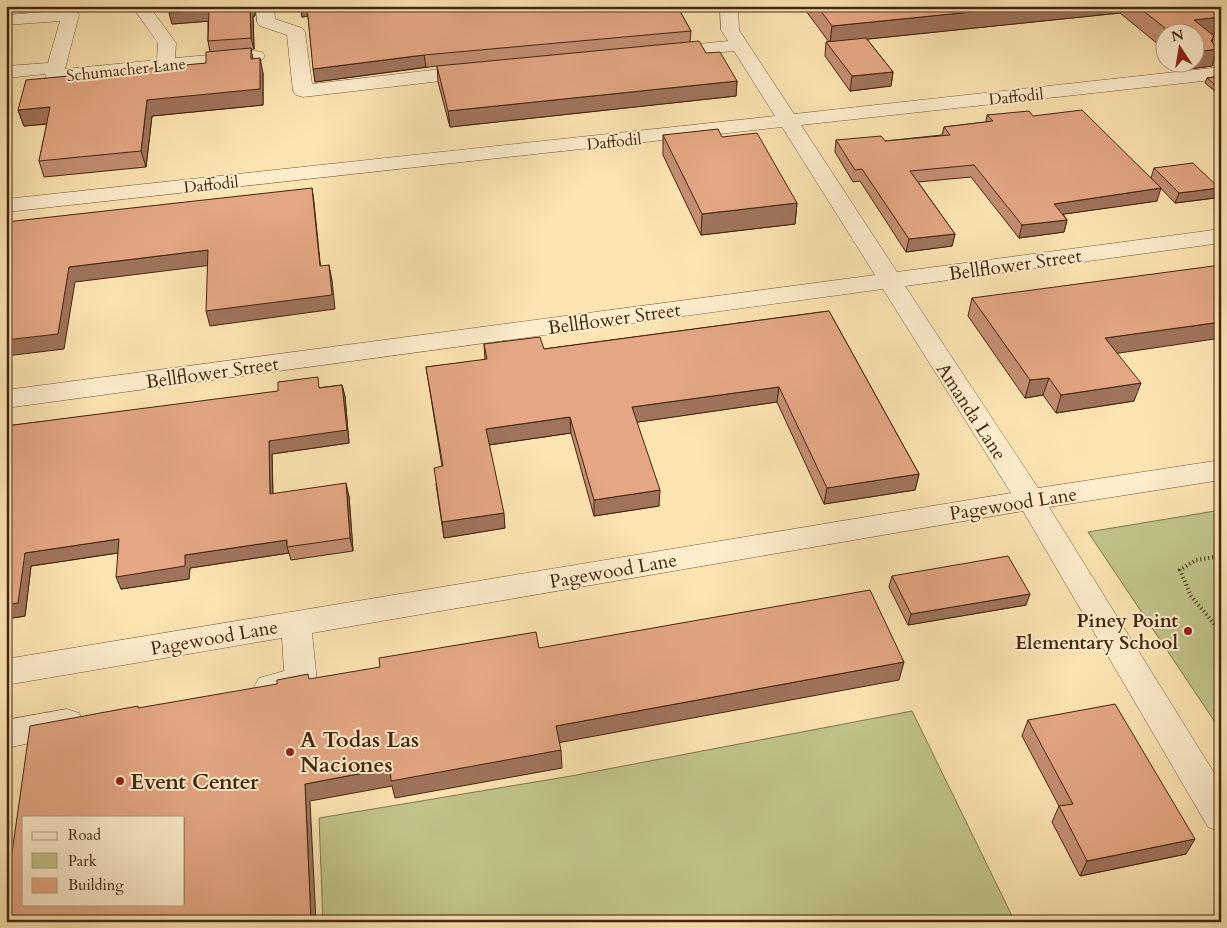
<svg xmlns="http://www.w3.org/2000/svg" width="1227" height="928" font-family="Cardo,serif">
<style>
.green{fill:#c1c48a;stroke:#82754c}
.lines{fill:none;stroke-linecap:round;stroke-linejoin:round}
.minor-casing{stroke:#715637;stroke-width:1}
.path{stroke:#43260e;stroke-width:4;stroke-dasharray:1 3;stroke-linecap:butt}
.minor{fill:#fdedcd;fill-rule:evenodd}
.wall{fill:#c48f72;stroke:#43260e}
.shaded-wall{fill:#a0745c;stroke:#43260e}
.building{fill:#e4a684;stroke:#43260e;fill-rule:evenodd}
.poi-dot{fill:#8f2418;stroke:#fdedcd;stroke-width:2}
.labels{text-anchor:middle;stroke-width:4;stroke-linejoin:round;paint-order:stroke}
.far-street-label{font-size:16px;fill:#43260e;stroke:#fdedcd}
.street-label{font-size:19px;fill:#43260e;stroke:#fdedcd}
.poi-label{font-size:19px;font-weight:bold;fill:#43260e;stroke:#fdedcd;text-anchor:end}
.near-poi-label{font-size:22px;font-weight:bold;fill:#43260e;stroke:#fdedcd;text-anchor:start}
</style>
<rect width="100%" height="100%" fill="#fce4b2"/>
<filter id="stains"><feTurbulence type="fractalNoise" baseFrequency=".004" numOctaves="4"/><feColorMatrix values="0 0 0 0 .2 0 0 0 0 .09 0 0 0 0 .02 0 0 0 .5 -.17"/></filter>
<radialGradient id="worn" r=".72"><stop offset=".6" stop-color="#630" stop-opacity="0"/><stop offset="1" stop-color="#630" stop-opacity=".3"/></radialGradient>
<g class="green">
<path d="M 1221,510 L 1221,731 L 1088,532 Z"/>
<path d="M 912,711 L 1015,922 L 323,922 L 319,818 L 571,776 Z"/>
</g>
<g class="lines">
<g class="minor-casing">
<g id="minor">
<path d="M 132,6 L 149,6 L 176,43 L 175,58 L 256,51 L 262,52 L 265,56 L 262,60 L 256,61 L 54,82 L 47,80 L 45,74 L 6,78 L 6,66 L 48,63 L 60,21 L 6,25 L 6,15 L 70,10 L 76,11 L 79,15 L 65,69 L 157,60 L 158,43 Z"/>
<path d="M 256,6 L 274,6 L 275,19 L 302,28 L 305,32 L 312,84 L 475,65 L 482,67 L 484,71 L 482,75 L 475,77 L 303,97 L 296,95 L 293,91 L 287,35 L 260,26 L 257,22 Z"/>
<path d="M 720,6 L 738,6 L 739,30 L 794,114 L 1221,67 L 1214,66 L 1207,58 L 1215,46 L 1221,45 L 1221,79 L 801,125 L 897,272 L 1221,229 L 1221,243 L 905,286 L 1038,488 L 1221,460 L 1221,480 L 1049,507 L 1221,784 L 1221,832 L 1208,827 L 1023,511 L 312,633 L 317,682 L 312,691 C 295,697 276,702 259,696 L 254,687 L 259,678 L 284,671 L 282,638 L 6,685 L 6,659 L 1011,493 L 883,289 L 6,408 L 6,390 L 875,275 L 782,127 L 6,212 L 6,199 L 775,116 L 734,51 L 667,57 L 661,56 L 658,52 L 661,48 L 667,47 L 728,41 L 721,30 Z"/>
<path d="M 67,709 L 79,713 L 84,723 L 79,733 L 6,748 L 6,720 Z"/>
</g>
</g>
<path class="path" d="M 1221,556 L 1196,560 L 1180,570 L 1191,596 L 1221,632"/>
<use href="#minor" class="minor"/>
</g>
<g class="wall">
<path d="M 169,6 L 255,6 L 255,16 L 253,16 L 254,49 L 251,50 L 253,58 L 263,73 L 263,105 L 152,116 L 146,167 L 44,177 L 39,161 L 47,124 L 24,126 L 18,110 L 206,63 L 210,52 L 208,41 L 208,21 L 172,24 Z"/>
<path d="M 300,6 L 677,6 L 691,31 L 690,42 L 706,53 L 737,81 L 736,96 L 450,127 L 438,82 L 437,66 L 315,82 L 308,16 L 302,17 Z"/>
<path d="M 807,6 L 1221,6 L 1212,34 L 1212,42 L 1218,49 L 1212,66 L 1189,69 L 1181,62 L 1194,62 L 1194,32 L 1164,32 L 1164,49 L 1120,13 L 867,39 L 893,72 L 891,86 L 850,91 L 825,56 L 826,42 L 829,42 L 806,11 Z"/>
<path d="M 1221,76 L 1221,96 L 1205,83 L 1207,78 Z"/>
<path d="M 987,115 L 1033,116 L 1157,201 L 1063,214 L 1067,220 L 1064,232 L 1019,238 L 971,177 L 918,182 L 955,234 L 952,246 L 906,252 L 860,181 L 853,182 L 835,152 L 836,140 L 885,141 L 942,135 L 944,127 L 986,122 Z"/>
<path d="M 663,135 L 722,137 L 797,203 L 795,224 L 701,235 L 663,155 Z"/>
<path d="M 1154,168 L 1219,188 L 1215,198 L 1175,203 L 1151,178 Z"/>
<path d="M 972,298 L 1117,353 L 1134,401 L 1056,413 L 1043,395 L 1025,398 L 968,316 Z"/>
<path d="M 829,311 L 919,474 L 915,490 L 824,504 L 777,402 L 637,422 L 659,506 L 594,516 L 571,433 L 489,445 L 505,528 L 444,538 L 436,484 L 442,466 L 426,367 L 485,360 L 484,344 L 544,349 Z"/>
<path d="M 342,385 L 345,397 L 349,443 L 272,454 L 273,494 L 349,496 L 353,551 L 291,560 L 289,553 L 190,568 L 189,579 L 121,589 L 118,553 L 31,566 L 25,616 L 6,619 L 6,426 Z"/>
<path d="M 892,576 L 1026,605 L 908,625 L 889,587 Z"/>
<path d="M 1028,720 L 1186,854 L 1080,876 L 1052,822 L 1059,806 L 1022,736 Z"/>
</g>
<g class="shaded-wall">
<path d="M 250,6 L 255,6 L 255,16 L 253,16 L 254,49 L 251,38 Z"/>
<path d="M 300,6 L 307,6 L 309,16 L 302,17 Z"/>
<path d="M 1031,6 L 1122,6 L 1120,13 L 830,43 L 832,26 Z"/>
<path d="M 209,9 L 212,21 L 172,24 L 169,13 Z"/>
<path d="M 1221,17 L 1221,33 L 1194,36 L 1194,20 Z"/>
<path d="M 1214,36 L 1209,50 L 1218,49 L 1212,66 L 1189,69 L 1191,62 L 1194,62 L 1195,52 L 1211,41 Z"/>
<path d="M 424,55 L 426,67 L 315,82 L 313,69 Z"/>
<path d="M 260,58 L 263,73 L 263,105 L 152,116 L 146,167 L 141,151 L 147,100 Z"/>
<path d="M 893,72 L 891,86 L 850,91 L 852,76 Z"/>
<path d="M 737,81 L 736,96 L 450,127 L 448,111 Z"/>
<path d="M 50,107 L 56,123 L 24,126 L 18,110 Z"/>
<path d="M 312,188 L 314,202 L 322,281 L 320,266 Z"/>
<path d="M 1161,188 L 1157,201 L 1051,216 L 1054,204 Z"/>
<path d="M 1219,188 L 1215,198 L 1175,203 L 1179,193 Z"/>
<path d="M 797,203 L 795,224 L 701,235 L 702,214 Z"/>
<path d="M 1067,220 L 1064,232 L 1019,238 L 1022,225 Z"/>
<path d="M 955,234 L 952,246 L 906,252 L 909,239 Z"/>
<path d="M 208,250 L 212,265 L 75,282 L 64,349 L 6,356 L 6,340 L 69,267 Z"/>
<path d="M 329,265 L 332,280 L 335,309 L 210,326 L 206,311 Z"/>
<path d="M 1221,322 L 1221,338 L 1099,356 L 1105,338 Z"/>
<path d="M 1049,378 L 1043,395 L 1025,398 L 1030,380 Z"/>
<path d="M 1141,383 L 1134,401 L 1056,413 L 1061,395 Z"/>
<path d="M 342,385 L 345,397 L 349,443 L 272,454 L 273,507 L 270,494 L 269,441 Z"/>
<path d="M 779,387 L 777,402 L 632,423 L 632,407 Z"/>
<path d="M 570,417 L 571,433 L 488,445 L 486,429 Z"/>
<path d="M 919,474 L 915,490 L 824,504 L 827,488 Z"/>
<path d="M 346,483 L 349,496 L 353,551 L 350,538 Z"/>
<path d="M 660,490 L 659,506 L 594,516 L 594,500 Z"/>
<path d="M 504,513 L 505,528 L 444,538 L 442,522 Z"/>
<path d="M 119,539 L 124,552 L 31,566 L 25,616 L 6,619 L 6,605 L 25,553 Z"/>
<path d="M 287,540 L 287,547 L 289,553 L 190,568 L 189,579 L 121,589 L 116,577 L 185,555 Z"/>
<path d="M 1030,594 L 1026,605 L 908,625 L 911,614 Z"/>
<path d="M 904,662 L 899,680 L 557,743 L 556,726 Z"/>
<path d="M 561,750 L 562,768 L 395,798 L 392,786 L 310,801 L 316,922 L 311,922 L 305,784 L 390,768 Z"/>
<path d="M 1195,839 L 1186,854 L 1080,876 L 1087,861 Z"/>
</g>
<g class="building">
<path d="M 169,6 L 250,6 L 251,38 L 208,41 L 209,9 L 169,13 Z"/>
<path d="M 307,6 L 677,6 L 691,31 L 424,55 L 313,69 Z"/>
<path d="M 817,6 L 1031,6 L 832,26 Z"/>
<path d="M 1137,6 L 1221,6 L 1221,17 L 1194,20 L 1214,36 L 1211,41 L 1218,49 L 1195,52 L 1194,32 L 1170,32 Z"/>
<path d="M 866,38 L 893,72 L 852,76 L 826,42 Z"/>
<path d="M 699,41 L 706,53 L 720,52 L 737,81 L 448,111 L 437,66 Z"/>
<path d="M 251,48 L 251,59 L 260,58 L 260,89 L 147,100 L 141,151 L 39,161 L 50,107 L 18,110 L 26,80 L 206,63 L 206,52 Z"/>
<path d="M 1221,76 L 1221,90 L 1207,78 Z"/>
<path d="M 1082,110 L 1161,188 L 1054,204 L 1067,220 L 1022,225 L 974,165 L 910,171 L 955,234 L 909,239 L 862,169 L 855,170 L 836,140 L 881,136 L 885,141 L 950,135 L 944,127 L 993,121 L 987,115 L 1029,111 L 1033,116 Z"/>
<path d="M 718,129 L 722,137 L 757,133 L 797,203 L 702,214 L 663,135 Z"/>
<path d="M 1193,163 L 1219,188 L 1179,193 L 1154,168 Z"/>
<path d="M 312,188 L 320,266 L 329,265 L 332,295 L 206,311 L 208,250 L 69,267 L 58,334 L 6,340 L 6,222 Z"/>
<path d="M 1221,265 L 1221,322 L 1105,338 L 1141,383 L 1061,395 L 1049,378 L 1030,380 L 972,298 Z"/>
<path d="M 829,311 L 919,474 L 827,488 L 779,387 L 632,407 L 660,490 L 594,500 L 570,417 L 486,429 L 504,513 L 442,522 L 434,468 L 443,466 L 426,367 L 487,359 L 484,344 L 540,337 L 544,349 Z"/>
<path d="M 318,377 L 319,388 L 342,385 L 347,430 L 269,441 L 270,494 L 346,483 L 350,538 L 287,547 L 287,540 L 185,555 L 185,566 L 116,577 L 119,539 L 25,553 L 18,603 L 6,605 L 6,426 L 278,391 L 278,382 Z"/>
<path d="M 1008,556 L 1030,594 L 911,614 L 892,576 Z"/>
<path d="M 870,590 L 904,662 L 556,726 L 561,750 L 391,781 L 390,768 L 305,784 L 311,922 L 6,922 L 6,868 L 10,867 L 30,726 L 138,706 L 138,708 L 277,684 L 277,680 L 308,674 L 309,679 L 380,667 L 379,658 L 536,632 L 539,648 ZM 24,817 L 184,817 L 184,904 L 24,904 Z"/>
<path d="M 1115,704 L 1195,839 L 1087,861 L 1059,806 L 1073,804 L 1028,720 Z"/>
</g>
<g class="poi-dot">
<circle cx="1188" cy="631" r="5"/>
<circle cx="290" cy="752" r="5"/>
<circle cx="120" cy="781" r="5"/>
</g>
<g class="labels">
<g class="far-street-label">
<text transform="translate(126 69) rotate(-6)" y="6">Schumacher Lane</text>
<text transform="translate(1016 96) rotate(-6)" y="6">Daffodil</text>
<text transform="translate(614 141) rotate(-6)" y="6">Daffodil</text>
<text transform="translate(211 184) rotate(-6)" y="6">Daffodil</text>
</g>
<g class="street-label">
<text transform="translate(1015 264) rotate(-8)" y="7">Bellflower Street</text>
<text transform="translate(614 318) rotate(-8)" y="7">Bellflower Street</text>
<text transform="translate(212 372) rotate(-8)" y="7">Bellflower Street</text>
<text transform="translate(972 411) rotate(57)" y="7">Amanda Lane</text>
<text transform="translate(1013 503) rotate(-9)" y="7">Pagewood Lane</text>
<text transform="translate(613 570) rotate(-10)" y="7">Pagewood Lane</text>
<text transform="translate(214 637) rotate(-10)" y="7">Pagewood Lane</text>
</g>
<g class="poi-label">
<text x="1178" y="627">Piney Point<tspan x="1178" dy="22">Elementary School</tspan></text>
</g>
<g class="near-poi-label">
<text x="300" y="747">A Todas Las<tspan x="300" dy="25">Naciones</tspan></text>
<text x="130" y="789">Event Center</text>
</g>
</g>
<rect width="1227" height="928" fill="none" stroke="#fce4b2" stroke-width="25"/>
<rect x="8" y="8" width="1212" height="913" fill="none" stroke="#43260e" stroke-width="2.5"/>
<rect x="12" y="12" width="1202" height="903" fill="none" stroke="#43260e"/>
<rect x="22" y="816" width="162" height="90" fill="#fdedcd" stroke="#b39d81"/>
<rect x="32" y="832" width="25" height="8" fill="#fdedcd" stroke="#b39d81"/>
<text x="68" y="840" font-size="15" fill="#43260e">Road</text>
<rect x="32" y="853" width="25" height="15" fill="#c1c48a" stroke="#b39d81"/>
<text x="68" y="866" font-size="15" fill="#43260e">Park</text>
<rect x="32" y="878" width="25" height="15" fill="#e4a684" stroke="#b39d81"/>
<text x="68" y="890" font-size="15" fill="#43260e">Building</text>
<g transform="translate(1180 48) rotate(348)"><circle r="24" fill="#fdedcd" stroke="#b39d81"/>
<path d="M0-4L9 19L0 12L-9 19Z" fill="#8f2418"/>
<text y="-8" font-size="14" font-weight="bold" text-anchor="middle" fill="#43260e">N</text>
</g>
<rect width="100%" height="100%" filter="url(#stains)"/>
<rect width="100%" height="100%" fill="url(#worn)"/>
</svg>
